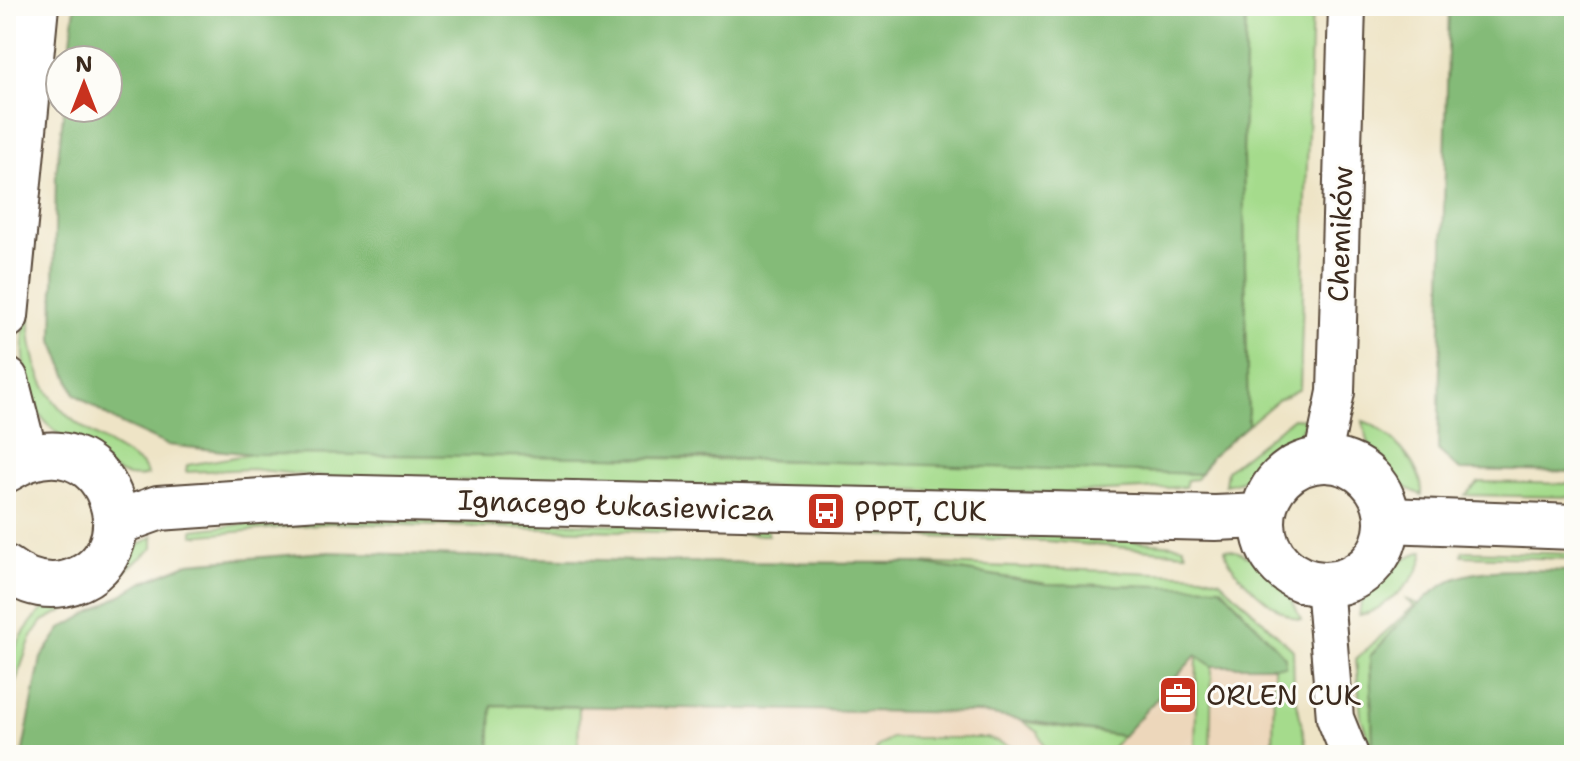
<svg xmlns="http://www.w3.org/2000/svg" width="1580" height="761" font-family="'Shantell Sans',sans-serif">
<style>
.built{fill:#edd7bb}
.green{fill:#a5db8c;stroke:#708255;stroke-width:2}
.forest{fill:#84bb78;stroke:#60724b;stroke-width:2}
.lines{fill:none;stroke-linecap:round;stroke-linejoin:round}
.street-casing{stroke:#564637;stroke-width:40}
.secondary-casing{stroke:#564637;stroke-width:48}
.street{stroke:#fff;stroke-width:36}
.secondary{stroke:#fff;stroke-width:44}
.labels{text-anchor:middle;stroke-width:6;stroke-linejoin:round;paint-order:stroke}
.street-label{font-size:28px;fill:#3b2a1e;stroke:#fdfcf7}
.poi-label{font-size:28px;fill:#3b2a1e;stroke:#fdfcf7;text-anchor:start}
</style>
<rect width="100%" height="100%" fill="#fdfcf7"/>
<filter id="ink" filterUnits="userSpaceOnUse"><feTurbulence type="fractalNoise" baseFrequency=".0125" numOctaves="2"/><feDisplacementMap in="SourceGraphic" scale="16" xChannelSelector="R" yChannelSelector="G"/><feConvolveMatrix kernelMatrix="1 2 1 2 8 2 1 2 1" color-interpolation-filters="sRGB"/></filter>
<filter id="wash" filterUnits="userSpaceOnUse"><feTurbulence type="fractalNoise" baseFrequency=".006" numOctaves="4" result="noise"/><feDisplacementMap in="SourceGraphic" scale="32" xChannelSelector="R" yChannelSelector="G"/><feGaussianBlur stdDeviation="1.8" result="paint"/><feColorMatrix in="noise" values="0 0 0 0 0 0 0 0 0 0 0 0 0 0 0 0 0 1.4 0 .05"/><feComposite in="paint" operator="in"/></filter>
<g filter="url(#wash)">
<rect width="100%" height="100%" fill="#eee4c6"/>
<path class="built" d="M 494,572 L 1285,657 L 1285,755 L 490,755 Z"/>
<g class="green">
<path d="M 1246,6 L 1312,6 L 1300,389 L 1278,400 L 1248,425 L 1243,157 Z"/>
<path d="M 36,225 C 32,291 13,367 69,417 C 90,435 118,448 141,464 L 148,475 C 127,482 108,468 91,457 C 70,445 44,426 33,403 C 13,355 30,276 36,225 Z"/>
<path d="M 1293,418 L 1306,419 C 1293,455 1263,478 1225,485 L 1227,470 Z"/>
<path d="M 1363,421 C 1388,429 1424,467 1422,495 C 1385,480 1370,460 1363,421 Z"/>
<path d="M 428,453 L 1064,467 L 1200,474 L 1196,479 L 1187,480 L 1185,487 L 1064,493 L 331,478 L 252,469 L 186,472 L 187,465 L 252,454 Z"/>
<path d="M 1479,482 L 1574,484 L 1574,497 L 1465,495 Z"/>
<path d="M 332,519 L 768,527 L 768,535 L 331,523 L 193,536 L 193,530 L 273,521 Z"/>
<path d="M 873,530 L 1074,535 L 1183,546 L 1186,553 L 1047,541 L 873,535 Z"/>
<path d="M 153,536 L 153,548 L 96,594 L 43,621 L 31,638 L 9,701 L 6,729 C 6,711 3,690 7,673 C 24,598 94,576 153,536 Z"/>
<path d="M 1225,549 C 1259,552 1290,590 1301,620 C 1280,617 1226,571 1225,549 Z"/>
<path d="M 1423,551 C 1426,575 1381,613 1359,615 C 1362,581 1393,561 1423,551 Z"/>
<path d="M 1463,551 L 1574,554 L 1574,559 L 1462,556 Z"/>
<path d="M 916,563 L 1202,575 L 1220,580 L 1293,650 L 1294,688 L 1308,755 L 1273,755 L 1274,666 L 1285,666 L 1221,587 L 1047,584 Z"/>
<path d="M 1405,599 L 1421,605 L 1370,656 L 1373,746 L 1381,755 L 1374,755 L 1361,717 L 1356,659 L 1414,606 Z"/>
<path d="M 1197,654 L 1212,666 L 1210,755 L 1195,755 Z"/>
<path d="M 491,705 L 579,707 L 578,755 L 490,755 Z"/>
<path d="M 1022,721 L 1033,723 L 1123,736 L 1106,755 L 1048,755 L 1038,732 Z"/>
<path d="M 891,738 L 987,738 L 1010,746 L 1013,755 L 875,755 L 877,747 Z"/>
</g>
<g class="forest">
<path d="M 75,6 L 1246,6 L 1243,157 L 1248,425 L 1211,457 L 1200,474 L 712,458 L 252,454 L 167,445 L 117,422 L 75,394 L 53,341 L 56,174 L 64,108 L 108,108 L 108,60 L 69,60 Z"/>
<path d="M 1449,6 L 1574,6 L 1574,472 L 1460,470 L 1438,450 Z"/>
<path d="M 324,552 L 673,562 L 916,563 L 1047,584 L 1221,587 L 1285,657 L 1285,666 L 1212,666 L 1196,655 L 1123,736 L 979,713 L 492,705 L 490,755 L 22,755 L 41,658 L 61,629 L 144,582 L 189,563 Z"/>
<path d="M 1574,571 L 1574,755 L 1381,755 L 1373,746 L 1370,656 C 1395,630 1423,592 1457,578 C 1486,566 1542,571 1574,571 Z"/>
</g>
</g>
<g filter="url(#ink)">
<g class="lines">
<g class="street-casing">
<g id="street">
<path d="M 1322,460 L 1336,392 L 1347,6"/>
<path d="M 1324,584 L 1335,718 L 1350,755"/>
</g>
</g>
<g class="secondary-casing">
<g id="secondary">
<path d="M 6,316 L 36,6"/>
<path d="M 6,380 L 26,458"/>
<circle cx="1325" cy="522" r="62"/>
<path d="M 6,470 C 108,406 161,563 63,584 C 41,588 23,581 6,568"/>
<path d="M 1387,520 L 1574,527"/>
<path d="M 116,523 L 158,508 L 319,497 L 1215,518 L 1262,516"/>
</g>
</g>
<use href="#street" class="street"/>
<use href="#secondary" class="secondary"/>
</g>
</g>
<defs>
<g id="bus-square" transform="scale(2)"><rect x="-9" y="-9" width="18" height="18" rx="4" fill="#c8321e" stroke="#fdfcf7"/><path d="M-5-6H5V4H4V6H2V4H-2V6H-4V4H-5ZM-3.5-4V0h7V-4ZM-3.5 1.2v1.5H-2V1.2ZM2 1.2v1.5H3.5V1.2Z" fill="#fff"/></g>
<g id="office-square" transform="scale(2)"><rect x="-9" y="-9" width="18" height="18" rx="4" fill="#c8321e" stroke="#fdfcf7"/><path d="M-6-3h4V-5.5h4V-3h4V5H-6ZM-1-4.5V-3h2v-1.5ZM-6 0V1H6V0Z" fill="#fff"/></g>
</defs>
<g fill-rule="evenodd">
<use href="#bus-square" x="826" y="511"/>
<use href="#office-square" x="1178" y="695"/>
</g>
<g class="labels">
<g class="street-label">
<text transform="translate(1340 234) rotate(-88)" y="10">Chemików</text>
<text transform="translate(616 505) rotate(2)" y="10">Ignacego Łukasiewicza</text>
</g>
<g class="poi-label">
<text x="854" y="521">PPPT, CUK</text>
<text x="1206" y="705">ORLEN CUK</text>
</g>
</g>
<rect width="1580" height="761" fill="none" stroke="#fdfcf7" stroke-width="32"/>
<g transform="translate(84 84)"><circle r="38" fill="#fdfcf7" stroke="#afa8a0" stroke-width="2"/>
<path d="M0-6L14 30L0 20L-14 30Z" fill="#c8321e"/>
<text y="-12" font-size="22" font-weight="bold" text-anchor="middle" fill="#3b2a1e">N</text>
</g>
</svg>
